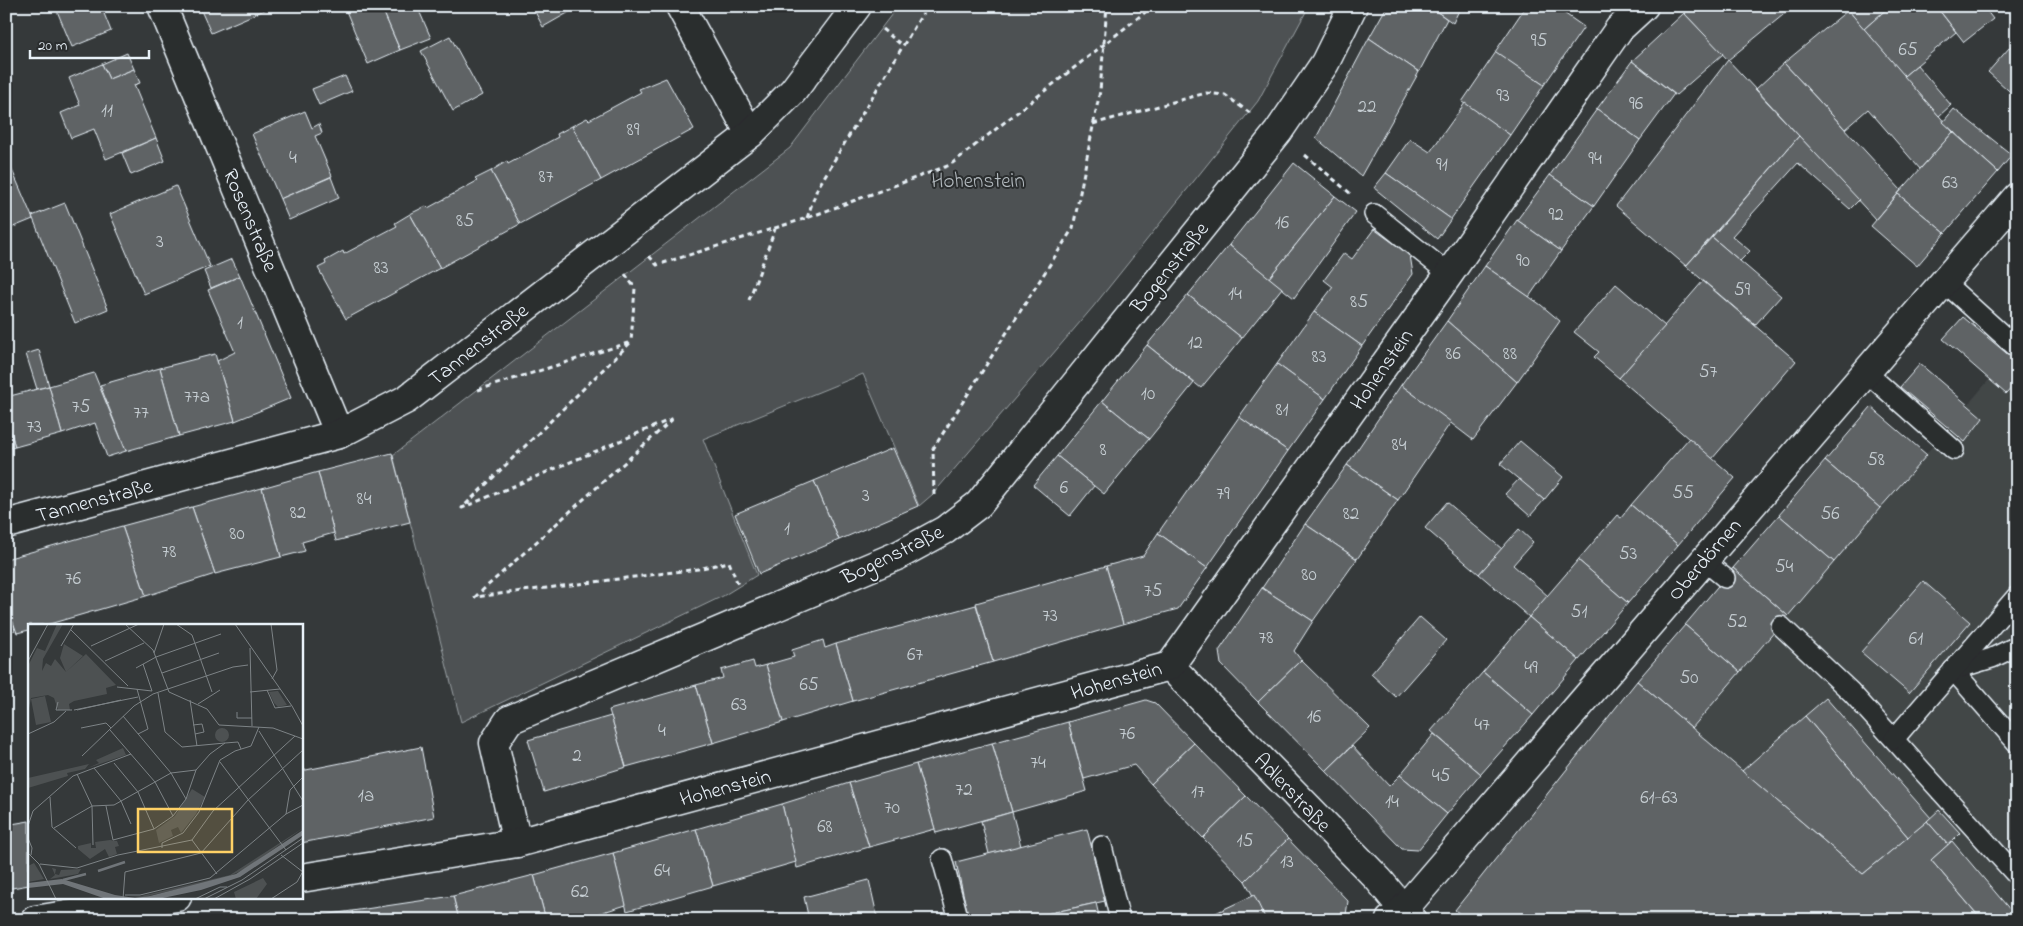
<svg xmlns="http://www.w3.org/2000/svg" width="2023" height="926" font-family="'Indie Flower',sans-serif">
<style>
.built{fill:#424647}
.green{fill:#4d5152;stroke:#9aa1a5}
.building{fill:#5f6365;stroke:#e8f1f8}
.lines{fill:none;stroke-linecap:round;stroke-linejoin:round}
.lane-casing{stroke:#e8f1f8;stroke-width:22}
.street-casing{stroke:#e8f1f8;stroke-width:31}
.path{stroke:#e8f1f8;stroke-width:3;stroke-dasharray:5 4;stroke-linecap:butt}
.lane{stroke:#2a2d2e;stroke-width:19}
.street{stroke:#2a2d2e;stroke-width:28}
.labels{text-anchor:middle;stroke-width:4;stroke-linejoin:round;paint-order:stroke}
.number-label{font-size:19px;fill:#c6ced3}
.park-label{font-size:21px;fill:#b2b9be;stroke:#2a2d2e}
.street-label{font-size:21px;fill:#e8f1f8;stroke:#2a2d2e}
.inset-river{fill:none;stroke:#707579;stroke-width:2.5}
.inset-road{fill:none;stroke:#7d8386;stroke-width:1}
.view{fill:#ffd166;fill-opacity:0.15;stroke:#ffd166;stroke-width:2.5}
.inset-edge{fill:none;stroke:#e8f1f8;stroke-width:2.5}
</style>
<rect width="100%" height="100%" fill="#35393a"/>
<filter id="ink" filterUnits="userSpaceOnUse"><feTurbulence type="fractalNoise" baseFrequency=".02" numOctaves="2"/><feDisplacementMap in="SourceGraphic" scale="10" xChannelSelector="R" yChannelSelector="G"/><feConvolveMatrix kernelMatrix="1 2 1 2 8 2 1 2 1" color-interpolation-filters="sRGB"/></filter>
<g filter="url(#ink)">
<path class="built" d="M 2017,347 L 2017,920 L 1461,920 L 1455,910 L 1637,681 L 1693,727 Z"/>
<path class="green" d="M 898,6 L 1309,6 L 1258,101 L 1093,307 L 933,494 L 919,506 L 863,374 L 703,439 L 757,575 L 723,596 L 461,722 L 393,455 L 790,148 Z"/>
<g class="building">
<path d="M 55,6 L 104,6 L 106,10 L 103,11 L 111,31 L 72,47 Z"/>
<path d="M 199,6 L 268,6 L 269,8 L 211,33 Z"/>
<path d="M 344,6 L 381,6 L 400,50 L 368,64 Z"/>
<path d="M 381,6 L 417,6 L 431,38 L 400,50 Z"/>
<path d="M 532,6 L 580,6 L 543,27 Z"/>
<path d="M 1387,6 L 1429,6 L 1447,19 L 1419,72 L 1369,38 Z"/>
<path d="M 1429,6 L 1461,6 L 1453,23 Z"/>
<path d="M 1526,6 L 1554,6 L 1584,27 L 1544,85 L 1495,52 Z"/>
<path d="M 1693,6 L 1794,6 L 1728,60 L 1684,13 Z"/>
<path d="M 1852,6 L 1890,6 L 1864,29 L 1848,10 Z"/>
<path d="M 1890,6 L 1936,6 L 1956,32 L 1904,76 L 1864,29 Z"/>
<path d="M 1936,6 L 1983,6 L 1993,19 L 1964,42 Z"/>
<path d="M 1848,10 L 1953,132 L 1920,169 L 1868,109 L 1845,129 L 1784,63 Z"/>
<path d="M 1684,13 L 1723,54 L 1676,95 L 1632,61 Z"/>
<path d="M 450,36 L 482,95 L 453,111 L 421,51 Z"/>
<path d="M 1369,38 L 1419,72 L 1361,176 L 1316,138 Z"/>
<path d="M 2017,39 L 2017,98 L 1988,72 Z"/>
<path d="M 1496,52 L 1544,85 L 1510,135 L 1462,102 Z"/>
<path d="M 127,53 L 134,69 L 109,79 L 102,64 Z"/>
<path d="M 1728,60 L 1799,136 L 1686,266 L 1616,206 Z"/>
<path d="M 1632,61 L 1674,94 L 1640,140 L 1597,109 Z"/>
<path d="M 1784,63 L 1901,190 L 1876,220 L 1756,89 Z"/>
<path d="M 102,64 L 109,79 L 134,69 L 140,83 L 134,85 L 156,138 L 106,159 L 94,129 L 71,138 L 61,113 L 80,105 L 69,78 Z"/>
<path d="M 1917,65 L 1951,105 L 1939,116 L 1904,76 Z"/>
<path d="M 345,76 L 352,91 L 319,105 L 312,89 Z"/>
<path d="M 666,78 L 694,129 L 601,180 L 572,126 L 587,118 L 589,120 L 641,92 L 639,89 Z"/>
<path d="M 1465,103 L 1510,135 L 1451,219 L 1386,173 L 1410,139 L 1430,152 Z"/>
<path d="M 1597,109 L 1640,140 L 1594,206 L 1550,175 Z"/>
<path d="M 1954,109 L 2012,155 L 1998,172 L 1943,122 Z"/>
<path d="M 305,111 L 312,128 L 319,124 L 322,133 L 315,136 L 332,176 L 280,199 L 252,134 Z"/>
<path d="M 572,126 L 601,180 L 520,224 L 491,171 L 507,161 L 508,164 L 558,137 L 557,134 Z"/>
<path d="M 1953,132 L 1998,172 L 1945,233 L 1898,194 Z"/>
<path d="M 1799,136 L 1859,200 L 1850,209 L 1798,163 L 1732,236 L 1750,251 L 1740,261 L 1712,237 Z"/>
<path d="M 156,138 L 165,161 L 131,175 L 122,153 Z"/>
<path d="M 6,156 L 33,219 L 6,230 Z"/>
<path d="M 1294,163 L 1335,196 L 1269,278 L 1229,245 Z"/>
<path d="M 491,171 L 520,224 L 440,268 L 410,214 L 426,206 L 428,208 L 477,181 L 475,179 Z"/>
<path d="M 1386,173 L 1451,219 L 1437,239 L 1374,188 Z"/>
<path d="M 1550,175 L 1594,206 L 1561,251 L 1517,220 Z"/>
<path d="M 331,177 L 339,198 L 289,220 L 280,199 Z"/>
<path d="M 176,186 L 210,266 L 144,294 L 110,214 Z"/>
<path d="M 1898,194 L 1945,233 L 1917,266 L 1871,226 Z"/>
<path d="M 1335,196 L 1356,212 L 1294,298 L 1269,278 Z"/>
<path d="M 65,203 L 108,309 L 75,323 L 32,216 Z"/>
<path d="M 410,214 L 440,268 L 346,319 L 318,268 L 326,264 L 325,261 L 343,251 L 344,254 L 397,226 L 395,223 Z"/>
<path d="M 1517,220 L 1561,251 L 1529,297 L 1485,266 Z"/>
<path d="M 1374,229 L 1410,255 L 1413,274 L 1362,346 L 1314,312 L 1333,287 L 1324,280 L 1344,253 L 1352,259 Z"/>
<path d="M 1712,237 L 1781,296 L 1755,325 L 1686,266 Z"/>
<path d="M 1229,245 L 1282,288 L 1242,338 L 1188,295 Z"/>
<path d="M 232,259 L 240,276 L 211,288 L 204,271 Z"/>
<path d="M 1485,266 L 1541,305 L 1560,321 L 1517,382 L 1447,321 Z"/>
<path d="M 240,276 L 291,398 L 235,421 L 217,361 L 235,352 L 208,290 Z"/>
<path d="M 1703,281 L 1796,361 L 1712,459 L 1619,378 Z"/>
<path d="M 1616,284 L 1665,326 L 1619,378 L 1594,357 L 1599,352 L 1574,332 Z"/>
<path d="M 1188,295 L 1242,338 L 1201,388 L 1147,345 Z"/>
<path d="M 1314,312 L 1362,346 L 1325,399 L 1277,364 Z"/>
<path d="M 1963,317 L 2017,362 L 2017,382 L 2006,394 L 1943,339 Z"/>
<path d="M 1447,321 L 1517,382 L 1473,440 L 1401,385 Z"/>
<path d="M 1147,345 L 1194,383 L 1149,439 L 1102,401 Z"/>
<path d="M 39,350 L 49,386 L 37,389 L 26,354 Z"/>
<path d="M 215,354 L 235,421 L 179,436 L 160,368 Z"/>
<path d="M 1277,364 L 1325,399 L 1288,451 L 1239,417 Z"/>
<path d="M 1920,364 L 1983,418 L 1965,442 L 1900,387 Z"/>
<path d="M 160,368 L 179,436 L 126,451 L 100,385 Z"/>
<path d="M 94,373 L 126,451 L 107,457 L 95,423 L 62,434 L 49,386 Z"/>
<path d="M 1401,385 L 1451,422 L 1398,500 L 1347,465 Z"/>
<path d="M 49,386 L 62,434 L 15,447 L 6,415 L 6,397 Z"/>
<path d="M 1102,401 L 1149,439 L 1104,494 L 1057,456 Z"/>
<path d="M 1871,407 L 1927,455 L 1880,508 L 1825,461 Z"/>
<path d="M 6,415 L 15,447 L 6,449 Z"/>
<path d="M 1239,417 L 1288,451 L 1207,568 L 1158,533 Z"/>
<path d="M 1689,438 L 1735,478 L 1678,545 L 1631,505 Z"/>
<path d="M 1520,441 L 1563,477 L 1544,500 L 1500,464 Z"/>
<path d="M 893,448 L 918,506 L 839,540 L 814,481 Z"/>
<path d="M 392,453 L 410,522 L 336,541 L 318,472 Z"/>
<path d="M 1057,456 L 1094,486 L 1070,516 L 1033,485 Z"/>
<path d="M 1825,461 L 1880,508 L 1834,562 L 1779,515 Z"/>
<path d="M 1347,465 L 1398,500 L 1357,559 L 1305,524 Z"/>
<path d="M 318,472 L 334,533 L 302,542 L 305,551 L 281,557 L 262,488 Z"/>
<path d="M 1519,479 L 1544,500 L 1530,516 L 1505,494 Z"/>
<path d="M 814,481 L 839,540 L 759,574 L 735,514 Z"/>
<path d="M 262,488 L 281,557 L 215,574 L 192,507 Z"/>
<path d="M 1447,502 L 1502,549 L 1479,574 L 1425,528 Z"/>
<path d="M 1631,505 L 1678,545 L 1628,603 L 1578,560 L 1617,515 L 1621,518 Z"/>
<path d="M 192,507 L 215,574 L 146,596 L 122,526 Z"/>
<path d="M 1779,515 L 1834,562 L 1788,616 L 1733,568 Z"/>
<path d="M 1305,524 L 1357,559 L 1313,621 L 1262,588 Z"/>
<path d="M 122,526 L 146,596 L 46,625 L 29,625 L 29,630 L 17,633 L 6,602 L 6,559 Z"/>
<path d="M 1519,529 L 1533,542 L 1513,565 L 1548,596 L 1529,617 L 1479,574 Z"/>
<path d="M 1158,533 L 1207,568 L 1178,609 L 1123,624 L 1106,566 L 1143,556 Z"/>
<path d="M 1578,560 L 1628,603 L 1579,660 L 1529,617 Z"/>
<path d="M 1106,566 L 1123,624 L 993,662 L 976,603 Z"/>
<path d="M 1733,568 L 1788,616 L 1740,672 L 1685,625 Z"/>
<path d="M 1923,581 L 1970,622 L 1909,693 L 1861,652 Z"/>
<path d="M 1262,588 L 1313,621 L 1294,651 L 1301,660 L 1258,702 L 1221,664 L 1219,651 Z"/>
<path d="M 6,602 L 15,630 L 6,633 Z"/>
<path d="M 976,605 L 993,662 L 853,701 L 836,644 Z"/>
<path d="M 1420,617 L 1446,640 L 1396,697 L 1371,674 Z"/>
<path d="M 1529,617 L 1579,660 L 1533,715 L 1483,672 Z"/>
<path d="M 1685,625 L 1740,672 L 1692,728 L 1637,681 Z"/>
<path d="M 823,640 L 825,648 L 836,644 L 853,701 L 783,722 L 766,665 L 794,657 L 792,650 Z"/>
<path d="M 1301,660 L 1370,728 L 1326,771 L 1258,702 Z"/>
<path d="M 753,661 L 755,668 L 766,665 L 783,722 L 713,743 L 696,685 L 723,678 L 721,670 Z"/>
<path d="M 1483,672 L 1533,715 L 1481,774 L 1431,731 Z"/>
<path d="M 1637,681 L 1863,874 L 1927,821 L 1948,845 L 1931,860 L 1982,920 L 1467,920 L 1455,910 Z"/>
<path d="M 696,685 L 713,743 L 626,767 L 609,710 Z"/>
<path d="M 1826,698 L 1931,818 L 1908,837 L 1805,716 Z"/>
<path d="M 1146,700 L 1155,703 L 1194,743 L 1151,784 L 1134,765 L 1084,779 L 1068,722 Z"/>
<path d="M 611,716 L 626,767 L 544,792 L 528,740 Z"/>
<path d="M 1805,716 L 1908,837 L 1863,874 L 1742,771 Z"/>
<path d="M 1068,722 L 1087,791 L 1012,812 L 992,743 Z"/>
<path d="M 1434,734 L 1481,774 L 1447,814 L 1400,775 Z"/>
<path d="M 992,743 L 1012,812 L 936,833 L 916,764 Z"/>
<path d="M 1194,743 L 1246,796 L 1203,838 L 1151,784 Z"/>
<path d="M 1352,746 L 1389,786 L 1400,775 L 1447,814 L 1418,850 L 1402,849 L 1326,771 Z"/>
<path d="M 421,747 L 434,817 L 301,843 L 301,771 Z"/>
<path d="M 916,764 L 935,829 L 869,847 L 849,783 Z"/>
<path d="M 849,783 L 869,847 L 797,868 L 782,804 Z"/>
<path d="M 1246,796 L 1288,839 L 1245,881 L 1203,838 Z"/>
<path d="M 782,804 L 796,862 L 713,886 L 696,829 Z"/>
<path d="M 1939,810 L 1960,833 L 1948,845 L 1927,821 Z"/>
<path d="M 1012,812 L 1021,846 L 989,854 L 981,821 Z"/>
<path d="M 29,821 L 29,885 L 6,889 L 6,825 Z"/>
<path d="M 696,829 L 713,886 L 627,911 L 613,853 Z"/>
<path d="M 1087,829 L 1105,901 L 1019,920 L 969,920 L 956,862 Z"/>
<path d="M 1288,839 L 1348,901 L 1346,915 L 1336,920 L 1266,920 L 1245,881 Z"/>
<path d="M 1952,841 L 2017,918 L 2017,920 L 1982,920 L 1931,860 Z"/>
<path d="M 613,853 L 626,905 L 578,920 L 546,920 L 534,875 Z"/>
<path d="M 534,875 L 546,920 L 459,920 L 453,896 Z"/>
<path d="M 869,880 L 878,920 L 809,920 L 804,897 Z"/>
<path d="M 1254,895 L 1266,920 L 1208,920 L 1207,917 Z"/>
<path d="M 453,896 L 459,920 L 354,920 L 352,911 Z"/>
<path d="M 1096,903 L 1100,920 L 1019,920 Z"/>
<path d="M 352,911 L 354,920 L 287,920 Z"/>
<path d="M 607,911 L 609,920 L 578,920 Z"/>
</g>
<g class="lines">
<g class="lane-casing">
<g id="lane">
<path d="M 1374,214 L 1449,274"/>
<path d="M 1944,282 L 2017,348"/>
<path d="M 1866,372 L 1954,450"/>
<path d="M 1703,560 L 1725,578"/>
<path d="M 1781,626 L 1851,692 L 2017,876"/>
<path d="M 1953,670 L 2017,743"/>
<path d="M 1953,670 L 1992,658 L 2017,646"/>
<path d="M 1894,739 L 2017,596"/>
<path d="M 1102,846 L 1120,920"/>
<path d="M 942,859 L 959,920"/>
</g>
</g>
<g class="street-casing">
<g id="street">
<path d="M 162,6 L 339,434"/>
<path d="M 680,6 L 750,134"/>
<path d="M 6,524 L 339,434 L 407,399 L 750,134 L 793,91 L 857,6"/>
<path d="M 1170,666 L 1379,880 L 1412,920"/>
<path d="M 517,843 L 494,743 L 509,720 L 899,555 L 945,530 L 979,504 L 1278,132 L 1325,63 L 1353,6"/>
<path d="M 301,878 L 517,843 L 1170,666 L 1449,274 L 1619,29 L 1644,6"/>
<path d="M 35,920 L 177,897"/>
<path d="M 1390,920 L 1404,909 L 2017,197"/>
</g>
</g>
<g class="path">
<path d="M 882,29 L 903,46"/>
<path d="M 1093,124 L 1206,93 L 1225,95 L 1250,113"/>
<path d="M 1305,155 L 1351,194"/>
<path d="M 807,218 L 817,189 L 927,6"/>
<path d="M 649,256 L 657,265 L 807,218 L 950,165 L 1153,6"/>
<path d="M 625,274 L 635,288 L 631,342"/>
<path d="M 749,300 L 775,229"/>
<path d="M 478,390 L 631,342 L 462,508 L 674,418 L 475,597 L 698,569 L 729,562 L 739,587"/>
<path d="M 934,495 L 933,449 L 1073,228 L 1100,91 L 1107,6"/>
</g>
<use href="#lane" class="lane"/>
<use href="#street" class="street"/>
</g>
</g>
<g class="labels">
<g class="number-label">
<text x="1539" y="46">95</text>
<text x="1908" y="55">65</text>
<text x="1503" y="101">93</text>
<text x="1636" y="109">96</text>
<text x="1367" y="112">22</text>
<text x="107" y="116">11</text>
<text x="633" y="135">89</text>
<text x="293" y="163">4</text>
<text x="1595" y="164">94</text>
<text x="1442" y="170">91</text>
<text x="546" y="182">87</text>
<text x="1950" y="188">63</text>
<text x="1556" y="220">92</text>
<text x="465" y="226">85</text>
<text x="1282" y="228">16</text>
<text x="160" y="247">3</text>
<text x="1523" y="266">90</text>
<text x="381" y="273">83</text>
<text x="1742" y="295">59</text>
<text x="1235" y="299">14</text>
<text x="1359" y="307">85</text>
<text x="240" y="328">1</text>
<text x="1195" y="348">12</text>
<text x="1453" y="359">86</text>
<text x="1510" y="359">88</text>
<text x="1319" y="362">83</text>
<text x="1708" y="377">57</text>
<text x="1148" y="399">10</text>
<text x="197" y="402">77a</text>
<text x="81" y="412">75</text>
<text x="1282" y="415">81</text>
<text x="141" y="418">77</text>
<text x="34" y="432">73</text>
<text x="1399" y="450">84</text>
<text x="1103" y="455">8</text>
<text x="1876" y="465">58</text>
<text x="1064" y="493">6</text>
<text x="1683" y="498">55</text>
<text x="1223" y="499">79</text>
<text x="866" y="501">3</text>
<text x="364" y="504">84</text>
<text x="298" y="518">82</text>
<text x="1351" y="519">82</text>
<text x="1830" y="519">56</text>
<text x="787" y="534">1</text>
<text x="237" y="539">80</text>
<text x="169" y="557">78</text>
<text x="1628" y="559">53</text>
<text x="1784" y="572">54</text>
<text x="1309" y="580">80</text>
<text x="73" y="584">76</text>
<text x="1153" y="596">75</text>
<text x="1579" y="617">51</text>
<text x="1050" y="621">73</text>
<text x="1737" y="627">52</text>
<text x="1266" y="643">78</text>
<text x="1916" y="644">61</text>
<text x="915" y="660">67</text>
<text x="1531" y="673">49</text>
<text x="1689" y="683">50</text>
<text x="809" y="690">65</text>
<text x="739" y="710">63</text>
<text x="1314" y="722">16</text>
<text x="1482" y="730">47</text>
<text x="662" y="736">4</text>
<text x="1127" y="739">76</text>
<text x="577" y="761">2</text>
<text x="1038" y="768">74</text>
<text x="1441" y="781">45</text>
<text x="964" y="795">72</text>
<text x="1198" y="797">17</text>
<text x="366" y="801">1a</text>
<text x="1659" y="803">61-63</text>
<text x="1392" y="807">14</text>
<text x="892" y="813">70</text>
<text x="825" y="832">68</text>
<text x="1245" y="846">15</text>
<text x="1287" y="867">13</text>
<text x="662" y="876">64</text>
<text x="580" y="897">62</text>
</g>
<g class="park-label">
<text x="978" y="187">Hohenstein</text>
</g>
<g class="street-label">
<text transform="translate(251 220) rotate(67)" y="7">Rosenstraße</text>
<text transform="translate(1169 267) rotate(-51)" y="7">Bogenstraße</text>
<text transform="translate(478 344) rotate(-38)" y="7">Tannenstraße</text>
<text transform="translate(1381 369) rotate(-55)" y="7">Hohenstein</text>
<text transform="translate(94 500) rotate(-15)" y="7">Tannenstraße</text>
<text transform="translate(892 554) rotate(-26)" y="7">Bogenstraße</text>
<text transform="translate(1704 559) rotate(-49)" y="7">Oberdörnen</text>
<text transform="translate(1116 680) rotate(-16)" y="7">Hohenstein</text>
<text transform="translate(725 787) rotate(-15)" y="7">Hohenstein</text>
<text transform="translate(1293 792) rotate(46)" y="7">Adlerstraße</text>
</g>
</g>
<g transform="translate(28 624)">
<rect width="275" height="275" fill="#35393a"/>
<path d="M 29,0 L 35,0 L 15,35 L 14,47 L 18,39 L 23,42 L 27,35 L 38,48 L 32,34 L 36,20 L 55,32 L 38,48 L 58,30 L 88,61 L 78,64 L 79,70 L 46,77 L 41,80 L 42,86 L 30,86 L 26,74 L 20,71 L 3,74 L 0,89 L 0,42 L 9,24 L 17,27 ZM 249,67 L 250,67 L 259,81 L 250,83 L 246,79 L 241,68 ZM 17,72 L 23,98 L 8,101 L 3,75 ZM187 111a7 7 0 1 1 14 0a7 7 0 1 1-14 0ZM 95,124 L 98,131 L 60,144 L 71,139 L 68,136 ZM 61,140 L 57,145 L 39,149 L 40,152 L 0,164 L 0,154 ZM 164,165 L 177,173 L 168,190 L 153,209 L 150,203 L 143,206 L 145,212 L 131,219 L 128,206 L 147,192 ZM 275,204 L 219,244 L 198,254 L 116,273 L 100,272 L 113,272 L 202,251 ZM 82,216 L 89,217 L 91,222 L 87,223 L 89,230 L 81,233 L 77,225 L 62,235 L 50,225 L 50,222 L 63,219 L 63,224 L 68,224 L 67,218 ZM 6,239 L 16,255 L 0,258 L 0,242 ZM 24,244 L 28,245 L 27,250 L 31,251 L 33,246 L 53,245 L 50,250 L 22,255 L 27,251 ZM 235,254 L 239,260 L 228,275 L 208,275 L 206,268 Z" fill="#4d5152"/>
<path d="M 275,206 L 275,211 L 212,253 L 173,266 L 130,275 L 78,275 L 35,260 L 0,264 L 0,259 L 34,255 L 87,271 L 107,274 L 122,272 L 208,250 Z" fill="#707579"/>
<path class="inset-river" d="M 70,247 L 97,238M 35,256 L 58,250"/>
<path class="inset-road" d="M 97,0 L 125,26 L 141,68 L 179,85 L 191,101 L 245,104 L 275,115M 148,0 L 164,11 L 184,68M 207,0 L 264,82 L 275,102M 243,0 L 249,46 L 244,55M 43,6 L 100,62M 33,22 L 46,0M 63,22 L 111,0M 222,24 L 224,102M 126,29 L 136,0M 0,37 L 20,0M 77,37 L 116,19M 108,44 L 128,33 L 193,10M 134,49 L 191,29M 89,63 L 124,67 L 115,40M 109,65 L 120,105 L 110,110M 239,66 L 247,84 L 263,82M 222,68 L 252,65M 130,69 L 137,108 L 154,123 L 197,119M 162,76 L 169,122M 30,78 L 28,86 L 44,86M 170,80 L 192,66M 46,86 L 110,73M 49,86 L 93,76M 209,88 L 209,94 L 224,94M 95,92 L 143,149 L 158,175M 165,101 L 174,100 L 176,108 L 167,110M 53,104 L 78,99 L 83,104M 82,106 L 127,158 L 145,192M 231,107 L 275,177M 0,110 L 26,98 L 38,87M 54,132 L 106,82 L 125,70 L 205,43 L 220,41M 192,138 L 258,226M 86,139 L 110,168 L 126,205M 66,144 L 93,177 L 103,200M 49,150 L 64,182 L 65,221M 22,173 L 24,203 L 48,224M 78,182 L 85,216 L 126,205 L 145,192 L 158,175 L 168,146 L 182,130 L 197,119 L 210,118 L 213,125M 258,190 L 262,166 L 275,153M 0,202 L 5,187 L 45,152 L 103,130M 26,204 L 64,182 L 86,181 L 143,149 L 168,146M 0,214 L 4,224 L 3,231M 164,216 L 189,250M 134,224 L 134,219 L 155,209 L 171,188 L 192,136 L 207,127 L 223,122 L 231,103M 0,229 L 11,240 L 28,275M 253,231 L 275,248M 12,240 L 49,244 L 90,231 L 164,216 L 185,187 L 267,112M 97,271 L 112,271 L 182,254 L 258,190 L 275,181M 95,275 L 97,248 L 173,229 L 220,176 L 275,126M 167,275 L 192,263 L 199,263M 176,275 L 214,256 L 275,214M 186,275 L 222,255 L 275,219M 243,275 L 269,258 L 274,249"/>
<path class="view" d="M 110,185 L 204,185 L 204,228 L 110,228 Z"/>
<rect width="275" height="275" class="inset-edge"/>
</g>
<rect width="2023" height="926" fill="none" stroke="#2a2d2e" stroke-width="25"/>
<rect x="12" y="12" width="1998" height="901" fill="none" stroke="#e8f1f8" stroke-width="2" filter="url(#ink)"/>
<path d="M30 50v8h119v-8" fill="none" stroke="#e8f1f8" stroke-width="2.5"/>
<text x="38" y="50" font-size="15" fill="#e8f1f8" stroke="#2a2d2e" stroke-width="4" paint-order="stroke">20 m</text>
</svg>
